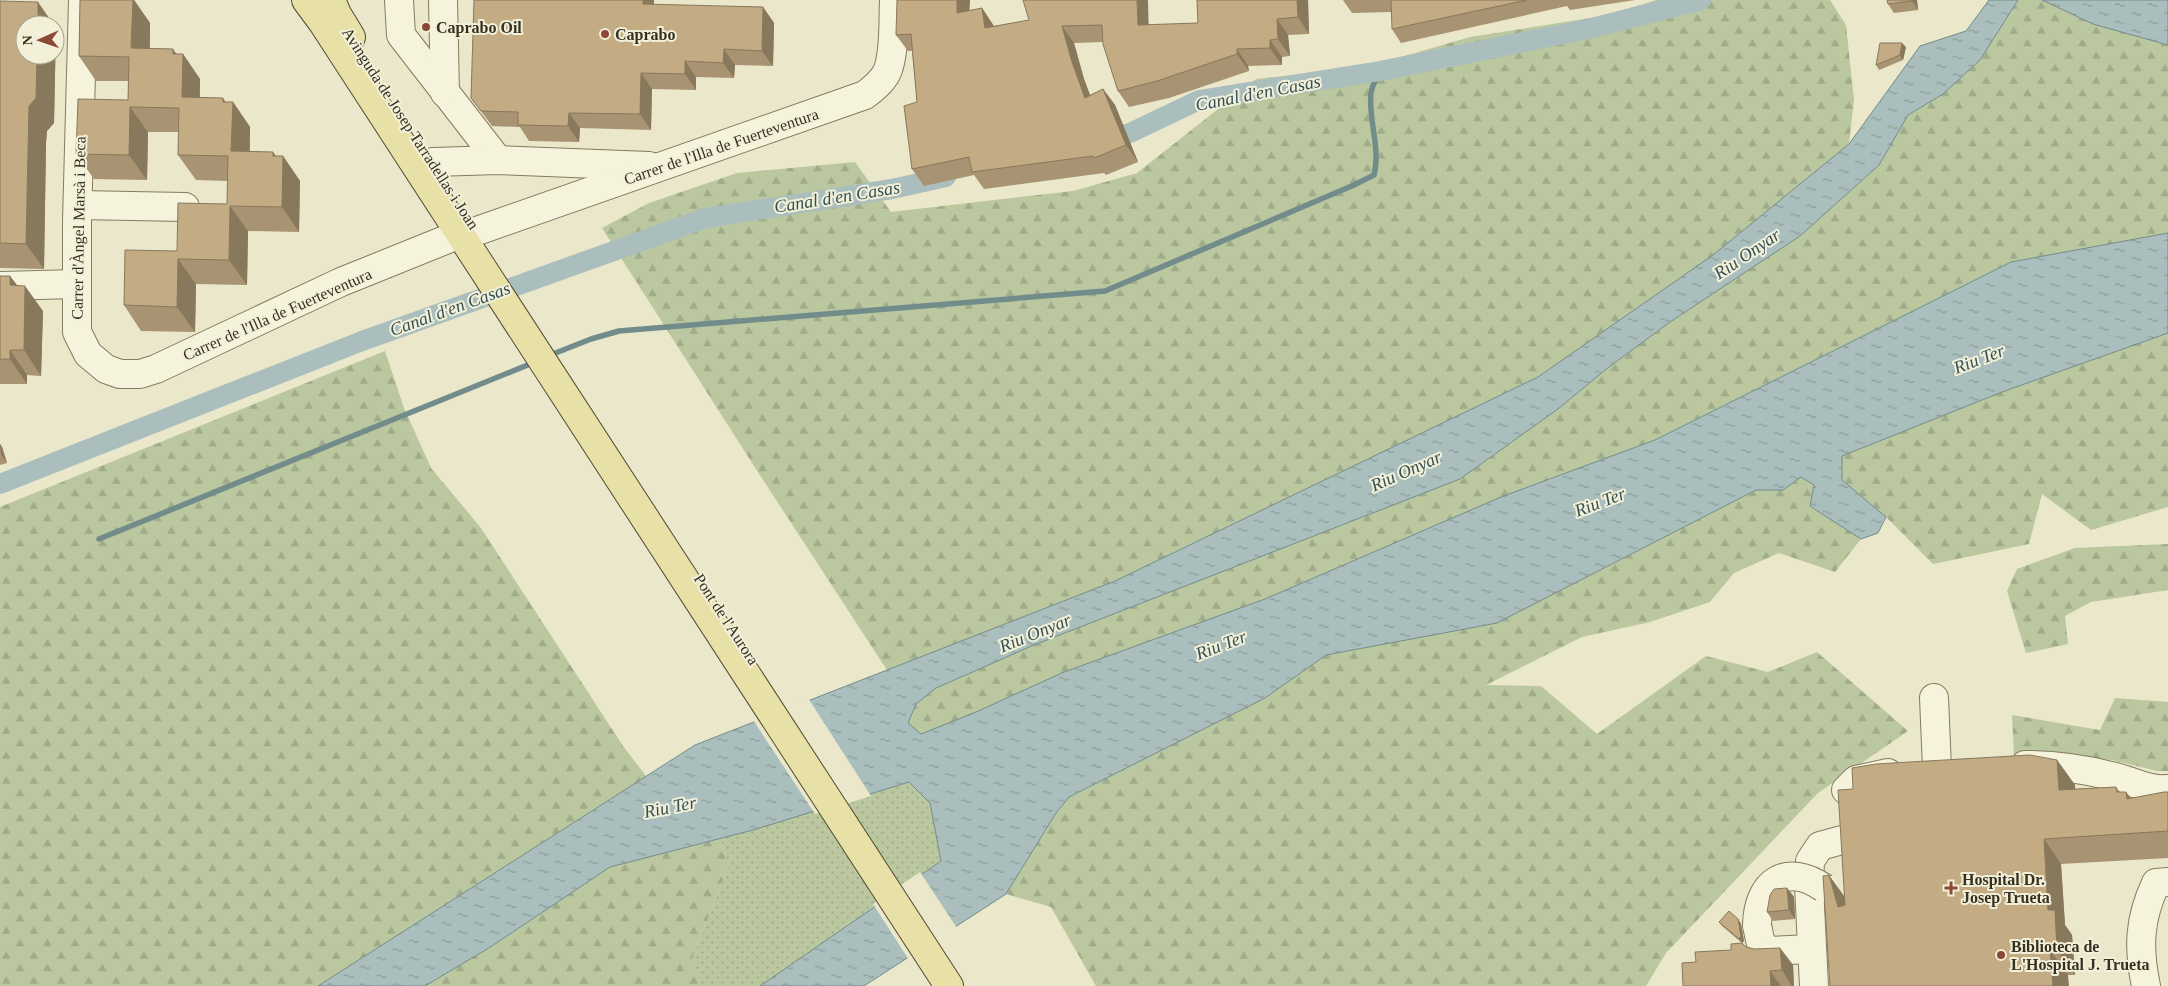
<svg xmlns="http://www.w3.org/2000/svg" width="2168" height="986" font-family="'Times New Roman',serif">
<style>
.grass{fill:url(#grass-dots)}
.forest{fill:url(#forest-firs)}
.water{fill:url(#water-ripples);stroke:#718c8b}
.pier{fill:#eae7ca}
.lines{fill:none;stroke-linecap:round;stroke-linejoin:round}
.stream{stroke:#718c8b;stroke-width:5.5}
.canal{stroke:#aabfbd;stroke-width:20}
.minor-casing{stroke:#847b60;stroke-width:30}
.major-casing{stroke:#534934;stroke-width:30}
.minor{stroke:#f5f3dc;stroke-width:28}
.major{stroke:#e8e1a7;stroke-width:28}
.minor-bridge-casing{stroke:#847b60;stroke-width:30;stroke-linecap:butt}
.minor-bridge{stroke:#f5f3dc;stroke-width:28}
.wall{fill:#a89372}
.shaded-wall{fill:#88785c}
.building{fill:#c3ab84;stroke:#88785c}
.poi-dot{fill:#8c4837;stroke:#f2f0d8;stroke-width:2}
.labels{text-anchor:middle;stroke-width:4;stroke-linejoin:round;paint-order:stroke}
.poi-label{font-size:16px;font-weight:bold;fill:#373022;stroke:#f2f0d8;text-anchor:start}
.street-label{font-size:16px;fill:#373022;stroke:#f2f0d8}
.water-label{font-size:18px;font-style:italic;fill:#335055;stroke:#f2f0d8}
</style>
<defs>
<pattern id="grass-dots" width="8" height="8" patternUnits="userSpaceOnUse" patternTransform="scale(1.25)"><rect width="8" height="8" fill="#bac79f"/><path d="M2 2h.1M6 6h.1" fill="none" stroke="#a0ab89" stroke-width="1.8" stroke-linecap="round"/></pattern>
<pattern id="forest-firs" width="22" height="20" patternUnits="userSpaceOnUse" patternTransform="scale(1.25)"><rect width="22" height="20" fill="#bac79f"/><path d="M5 1l3.5 6h-7zM16 11l3.5 6h-7z" fill="#a0ab89"/></pattern>
<pattern id="water-ripples" width="26" height="14" patternUnits="userSpaceOnUse" patternTransform="scale(1.25)"><rect width="26" height="14" fill="#aabfbd"/><path d="M2 4q2-2 4 0t4 0M15 11q2-2 4 0t4 0" fill="none" stroke="#8b9c99"/></pattern>
</defs>
<rect width="100%" height="100%" fill="#eae7ca"/>
<path class="grass" d="M 909,782 L 930,803 L 941,861 L 760,986 L 700,986 L 692,959 L 729,864 L 719,839 Z"/>
<g class="forest">
<path d="M 1656,0 L 1830,0 L 1846,25 L 1854,100 L 1849,144 L 1713,255 L 1538,377 L 1115,581 L 887,670 L 754,466 L 602,228 L 649,203 L 737,173 L 855,162 L 891,212 L 1073,191 L 1137,173 L 1256,79 L 1367,67 L 1470,37 L 1609,15 Z"/>
<path d="M 2018,0 L 2042,0 L 2093,24 L 2168,45 L 2168,233 L 2011,262 L 1655,440 L 1501,497 L 1265,599 L 1064,672 L 976,712 L 921,734 L 907,723 L 916,704 L 936,688 L 1034,645 L 1460,479 L 1558,409 L 1605,370 L 1670,322 L 1800,236 L 1879,165 L 1908,115 L 1943,94 L 1980,60 Z"/>
<path d="M 2168,333 L 2168,507 L 2091,530 L 2042,494 L 2029,544 L 1933,564 L 1886,517 L 1842,480 L 1842,456 L 2002,392 Z"/>
<path d="M 385,351 L 404,408 L 431,468 L 481,528 L 623,746 L 646,776 L 318,986 L 0,986 L 0,507 Z"/>
<path d="M 1801,477 L 1814,485 L 1810,506 L 1861,539 L 1835,572 L 1779,553 L 1734,573 L 1710,602 L 1650,622 L 1582,637 L 1486,685 L 1541,686 L 1597,734 L 1706,656 L 1768,672 L 1817,652 L 1908,731 L 1818,793 L 1666,953 L 1646,986 L 1096,986 L 1051,907 L 1006,894 L 1056,813 L 1069,797 L 1265,698 L 1326,655 L 1497,623 L 1756,490 L 1783,490 Z"/>
<path d="M 2168,544 L 2168,590 L 2091,602 L 2065,616 L 2068,644 L 2026,653 L 2007,591 L 2017,569 L 2075,548 Z"/>
<path d="M 2115,698 L 2168,702 L 2168,771 L 2157,771 L 2112,760 L 2014,755 L 2012,715 L 2100,730 Z"/>
<path d="M 719,839 L 729,864 L 692,959 L 700,986 L 425,986 L 492,946 L 610,867 Z"/>
</g>
<g class="water">
<path d="M 1989,0 L 2018,0 L 1980,60 L 1943,94 L 1908,115 L 1879,165 L 1800,236 L 1670,322 L 1605,370 L 1558,409 L 1460,479 L 1034,645 L 936,688 L 916,704 L 908,723 L 921,734 L 976,712 L 1064,672 L 1265,599 L 1501,497 L 1655,440 L 2011,262 L 2168,233 L 2168,333 L 2002,392 L 1842,456 L 1842,480 L 1886,517 L 1878,533 L 1861,539 L 1810,506 L 1814,485 L 1801,477 L 1783,490 L 1756,490 L 1497,623 L 1326,655 L 1265,698 L 1069,797 L 1056,813 L 1006,894 L 864,986 L 760,986 L 941,861 L 930,803 L 909,782 L 753,830 L 610,867 L 492,946 L 425,986 L 318,986 L 695,745 L 1115,581 L 1538,377 L 1713,255 L 1849,144 L 1920,46 L 1966,31 Z"/>
<path d="M 2042,0 L 2168,0 L 2168,45 L 2093,24 Z"/>
</g>
<g class="pier">
<path d="M 808,698 L 871,796 L 815,814 L 753,720 Z"/>
<path d="M 920,872 L 957,928 L 909,960 L 873,904 Z"/>
</g>
<g class="lines">
<g class="stream">
<path d="M 548,356 L 591,339 L 619,331 L 1105,291 L 1354,185 L 1374,175 C 1381,148 1368,120 1371,93 C 1372,85 1377,77 1380,71"/>
<path d="M 99,539 L 535,362"/>
</g>
<g class="canal">
<path d="M 1101,140 L 1130,133 L 1199,100 L 1380,71 L 1588,29 L 1701,0"/>
<path d="M 0,484 L 362,341 L 706,218 L 892,189 L 946,177"/>
</g>
<g class="minor-casing">
<g id="minor">
<path d="M 83,0 L 77,222 L 77,332 L 88,354 L 106,369 L 120,374 L 140,374 L 156,369 L 341,282 L 460,234"/>
<path d="M 399,0 L 401,35 L 498,160"/>
<path d="M 443,0 L 445,93"/>
<path d="M 433,162 L 498,160 L 649,166"/>
<path d="M 78,205 L 185,207"/>
<path d="M 477,231 L 865,95 C 873,89 882,82 887,72 C 895,54 893,20 894,0"/>
<path d="M 0,286 L 76,284"/>
<path d="M 1934,698 L 1937,768"/>
<path d="M 2025,765 C 2054,765 2083,769 2111,776 C 2131,780 2148,791 2168,789"/>
<path d="M 1846,790 L 1856,780 L 1888,773"/>
<path d="M 1757,925 L 1760,940 L 1766,951 L 1812,949"/>
<path d="M 1814,986 L 1809,886 L 1810,861 L 1820,846 L 1842,840"/>
<path d="M 2146,986 C 2138,948 2139,919 2156,883 L 2168,882"/>
</g>
</g>
<g class="major-casing">
<g id="major">
<path d="M 306,0 L 323,23 L 949,986"/>
<path d="M 331,0 L 337,14 L 351,37"/>
</g>
</g>
<use href="#minor" class="minor"/>
<use href="#major" class="major"/>
<g class="minor-bridge-casing">
<path id="minor-bridge" d="M 1757,925 C 1758,882 1786,862 1824,888"/>
</g>
<use href="#minor-bridge" class="minor-bridge"/>
</g>
<g class="wall">
<path d="M 80,0 L 134,0 L 150,23 L 150,49 L 177,54 L 183,54 L 200,79 L 200,97 L 226,102 L 233,102 L 250,127 L 250,152 L 276,156 L 283,156 L 300,181 L 299,232 L 248,231 L 247,285 L 196,284 L 195,332 L 141,331 L 124,305 L 177,251 L 227,204 L 228,181 L 196,180 L 178,155 L 179,132 L 148,132 L 147,180 L 94,179 L 76,154 L 128,100 L 128,81 L 96,81 L 79,56 Z"/>
<path d="M 970,0 L 969,11 L 982,8 L 994,26 L 1029,20 L 1149,25 L 1198,23 L 1197,0 L 1308,0 L 1309,34 L 1288,35 L 1290,56 L 1282,57 L 1282,65 L 1248,66 L 1249,71 L 1169,98 L 1129,107 L 1118,91 L 1103,42 L 1074,43 L 1084,79 L 1090,95 L 1103,89 L 1115,105 L 1138,162 L 1106,175 L 1104,173 L 984,189 L 974,175 L 924,186 L 912,169 L 917,102 L 912,51 L 908,51 L 896,35 Z"/>
<path d="M 1343,0 L 1635,0 L 1570,10 L 1567,6 L 1401,43 L 1392,29 L 1392,12 L 1352,13 Z"/>
<path d="M 1887,0 L 1917,0 L 1918,10 L 1894,13 L 1888,4 Z"/>
<path d="M 0,1 L 55,55 L 55,26 L 56,27 L 54,123 L 47,131 L 46,143 L 44,269 L 0,268 Z"/>
<path d="M 654,5 L 763,7 L 774,23 L 773,66 L 735,65 L 734,78 L 696,77 L 696,90 L 652,89 L 651,130 L 580,128 L 579,142 L 529,141 L 520,127 L 492,126 L 471,98 Z"/>
<path d="M 1906,47 L 1903,60 L 1879,70 L 1876,65 Z"/>
<path d="M 0,276 L 10,276 L 17,285 L 43,311 L 41,376 L 27,375 L 27,384 L 0,384 Z"/>
<path d="M 0,444 L 2,447 L 7,463 L 0,465 Z"/>
<path d="M 2057,760 L 2075,785 L 2075,789 L 2116,787 L 2120,792 L 2126,792 L 2131,798 L 2168,792 L 2168,858 L 2061,864 L 2065,925 L 2072,935 L 2075,975 L 2068,975 L 1844,896 L 1853,789 Z"/>
<path d="M 1787,888 L 1794,897 L 1795,919 L 1773,921 L 1767,912 Z"/>
<path d="M 1738,919 L 1741,924 L 1744,941 L 1742,943 L 1746,947 L 1754,949 L 1780,948 L 1793,965 L 1794,986 L 1683,986 L 1696,962 L 1731,950 L 1742,943 L 1722,926 L 1719,922 Z"/>
</g>
<g class="shaded-wall">
<path d="M 133,0 L 134,0 L 150,23 L 149,73 L 131,48 Z"/>
<path d="M 643,0 L 654,0 L 654,20 L 643,4 Z"/>
<path d="M 957,0 L 970,0 L 968,29 L 957,13 Z"/>
<path d="M 1137,0 L 1148,0 L 1149,42 L 1138,25 Z"/>
<path d="M 1297,0 L 1308,0 L 1309,34 L 1298,17 Z"/>
<path d="M 1912,0 L 1917,0 L 1918,10 L 1912,1 Z"/>
<path d="M 38,2 L 54,25 L 38,25 Z"/>
<path d="M 763,7 L 774,23 L 773,66 L 762,51 Z"/>
<path d="M 982,8 L 993,25 L 996,45 L 985,28 Z"/>
<path d="M 1277,19 L 1288,35 L 1290,56 L 1278,39 Z"/>
<path d="M 55,26 L 56,27 L 54,123 L 47,131 L 46,143 L 44,269 L 26,244 L 28,118 L 29,106 L 37,55 L 55,55 Z"/>
<path d="M 1062,26 L 1074,43 L 1084,79 L 1097,114 L 1085,98 L 1072,62 Z"/>
<path d="M 1270,40 L 1282,57 L 1282,65 L 1270,48 Z"/>
<path d="M 1902,43 L 1906,47 L 1903,60 L 1900,55 Z"/>
<path d="M 173,49 L 182,62 L 183,54 L 200,79 L 199,122 L 182,97 L 173,54 Z"/>
<path d="M 724,49 L 735,65 L 734,78 L 723,63 Z"/>
<path d="M 1237,49 L 1248,66 L 1249,71 L 1237,54 Z"/>
<path d="M 685,61 L 696,77 L 696,90 L 685,74 Z"/>
<path d="M 641,73 L 652,89 L 651,130 L 640,114 Z"/>
<path d="M 1103,89 L 1115,105 L 1138,162 L 1126,145 Z"/>
<path d="M 223,98 L 232,112 L 233,102 L 250,127 L 249,176 L 231,151 L 223,102 Z"/>
<path d="M 130,107 L 148,132 L 147,180 L 129,155 Z"/>
<path d="M 569,113 L 580,128 L 579,142 L 568,126 Z"/>
<path d="M 273,152 L 283,165 L 283,156 L 300,181 L 299,232 L 282,207 L 273,156 Z"/>
<path d="M 230,206 L 248,231 L 247,285 L 229,260 Z"/>
<path d="M 178,259 L 196,284 L 195,332 L 177,307 Z"/>
<path d="M 10,276 L 25,296 L 25,286 L 43,311 L 41,376 L 24,350 L 10,285 Z"/>
<path d="M 10,350 L 27,375 L 27,384 L 10,359 Z"/>
<path d="M 0,444 L 2,447 L 7,463 L 1,454 Z"/>
<path d="M 2057,760 L 2075,785 L 2076,815 L 2059,790 Z"/>
<path d="M 2126,792 L 2144,817 L 2127,799 Z"/>
<path d="M 2044,839 L 2061,864 L 2065,925 L 2072,935 L 2075,975 L 2057,950 L 2048,910 Z"/>
<path d="M 1829,875 L 1847,900 L 1856,932 L 1838,907 Z"/>
<path d="M 1787,888 L 1794,897 L 1795,919 L 1789,910 Z"/>
<path d="M 1738,919 L 1741,924 L 1744,941 L 1742,943 L 1739,939 Z"/>
<path d="M 1780,948 L 1793,965 L 1794,986 L 1792,986 L 1782,970 Z"/>
<path d="M 2050,950 L 2068,975 L 2069,986 L 2053,986 Z"/>
<path d="M 1770,971 L 1781,986 L 1771,986 Z"/>
</g>
<g class="building">
<path d="M 80,0 L 133,0 L 131,48 L 173,49 L 173,54 L 183,54 L 182,97 L 223,98 L 223,102 L 233,102 L 231,151 L 273,152 L 273,156 L 283,156 L 282,207 L 230,206 L 229,260 L 178,259 L 177,307 L 124,305 L 125,250 L 177,251 L 178,203 L 227,204 L 228,156 L 178,155 L 179,108 L 130,107 L 129,155 L 76,154 L 78,99 L 128,100 L 129,57 L 79,56 Z"/>
<path d="M 474,0 L 643,0 L 643,4 L 763,7 L 762,51 L 724,49 L 723,63 L 685,61 L 685,74 L 641,73 L 640,114 L 569,113 L 568,126 L 518,125 L 518,112 L 481,111 L 471,98 Z"/>
<path d="M 897,0 L 957,0 L 957,13 L 982,8 L 985,28 L 1029,20 L 1023,0 L 1137,0 L 1138,25 L 1198,23 L 1197,0 L 1297,0 L 1298,17 L 1277,19 L 1278,39 L 1270,40 L 1270,48 L 1237,49 L 1237,54 L 1157,81 L 1118,91 L 1103,44 L 1102,25 L 1062,26 L 1072,62 L 1085,98 L 1103,89 L 1126,145 L 1094,158 L 1093,156 L 972,172 L 969,157 L 912,169 L 904,106 L 917,102 L 911,34 L 896,35 Z"/>
<path d="M 1391,0 L 1527,0 L 1392,29 Z"/>
<path d="M 1887,0 L 1912,0 L 1912,1 L 1888,4 Z"/>
<path d="M 0,1 L 38,2 L 38,25 L 25,25 L 25,55 L 37,55 L 36,98 L 29,106 L 26,244 L 0,243 Z"/>
<path d="M 1880,43 L 1902,43 L 1900,55 L 1876,65 Z"/>
<path d="M 0,276 L 10,276 L 10,285 L 25,286 L 24,350 L 10,350 L 10,359 L 0,359 Z"/>
<path d="M 2030,755 L 2057,760 L 2059,790 L 2116,787 L 2117,792 L 2126,792 L 2127,799 L 2164,792 L 2168,792 L 2168,831 L 2044,839 L 2048,910 L 2055,910 L 2057,950 L 2050,950 L 2053,986 L 1830,986 L 1823,876 L 1829,875 L 1838,907 L 1845,905 L 1838,790 L 1853,789 L 1852,768 L 1876,764 Z"/>
<path d="M 1787,888 L 1789,910 L 1767,912 L 1770,895 L 1774,889 Z"/>
<path d="M 1729,911 L 1738,919 L 1741,936 L 1739,939 L 1719,922 Z"/>
<path d="M 1742,943 L 1746,947 L 1754,949 L 1780,948 L 1782,970 L 1770,971 L 1771,986 L 1683,986 L 1682,963 L 1696,962 L 1695,952 L 1731,950 L 1731,944 Z"/>
</g>
<g class="poi-dot">
<circle cx="426" cy="27" r="5"/>
<circle cx="605" cy="34" r="5"/>
<path d="M1948.5 880.5h5v5h5v5h-5v5h-5v-5h-5v-5h5z"/>
<circle cx="2001" cy="955" r="5"/>
</g>
<g class="labels">
<g class="poi-label">
<text x="436" y="33">Caprabo Oil</text>
<text x="615" y="40">Caprabo</text>
<text x="1962" y="885">Hospital Dr.<tspan x="1962" dy="18">Josep Trueta</tspan></text>
<text x="2011" y="952">Biblioteca de<tspan x="2011" dy="18">L'Hospital J. Trueta</tspan></text>
</g>
<g class="street-label">
<text transform="translate(411 128) rotate(57)" y="6">Avinguda de Josep Tarradellas i Joan</text>
<text transform="translate(721 146) rotate(-19)" y="6">Carrer de l'Illa de Fuerteventura</text>
<text transform="translate(78 228) rotate(-89)" y="6">Carrer d'Àngel Marsà i Beca</text>
<text transform="translate(277 314) rotate(-24)" y="6">Carrer de l'Illa de Fuerteventura</text>
<text transform="translate(727 619) rotate(57)" y="6">Pont de l'Aurora</text>
</g>
<g class="water-label">
<text transform="translate(1258 93) rotate(-11)" y="6">Canal d'en Casas</text>
<text transform="translate(837 197) rotate(-9)" y="6">Canal d'en Casas</text>
<text transform="translate(1747 254) rotate(-34)" y="6">Riu Onyar</text>
<text transform="translate(450 309) rotate(-20)" y="6">Canal d'en Casas</text>
<text transform="translate(1979 359) rotate(-21)" y="6">Riu Ter</text>
<text transform="translate(1406 471) rotate(-24)" y="6">Riu Onyar</text>
<text transform="translate(1600 502) rotate(-21)" y="6">Riu Ter</text>
<text transform="translate(1035 633) rotate(-22)" y="6">Riu Onyar</text>
<text transform="translate(1221 645) rotate(-21)" y="6">Riu Ter</text>
<text transform="translate(670 807) rotate(-11)" y="6">Riu Ter</text>
</g>
</g>
<g transform="translate(40 40) rotate(268)"><circle r="24" fill="#f2f0d8" stroke="#a7a38f"/>
<path d="M0-4L9 19L0 12L-9 19Z" fill="#8c4837"/>
<text y="-8" font-size="14" font-weight="bold" text-anchor="middle" fill="#373022">N</text>
</g>
</svg>
